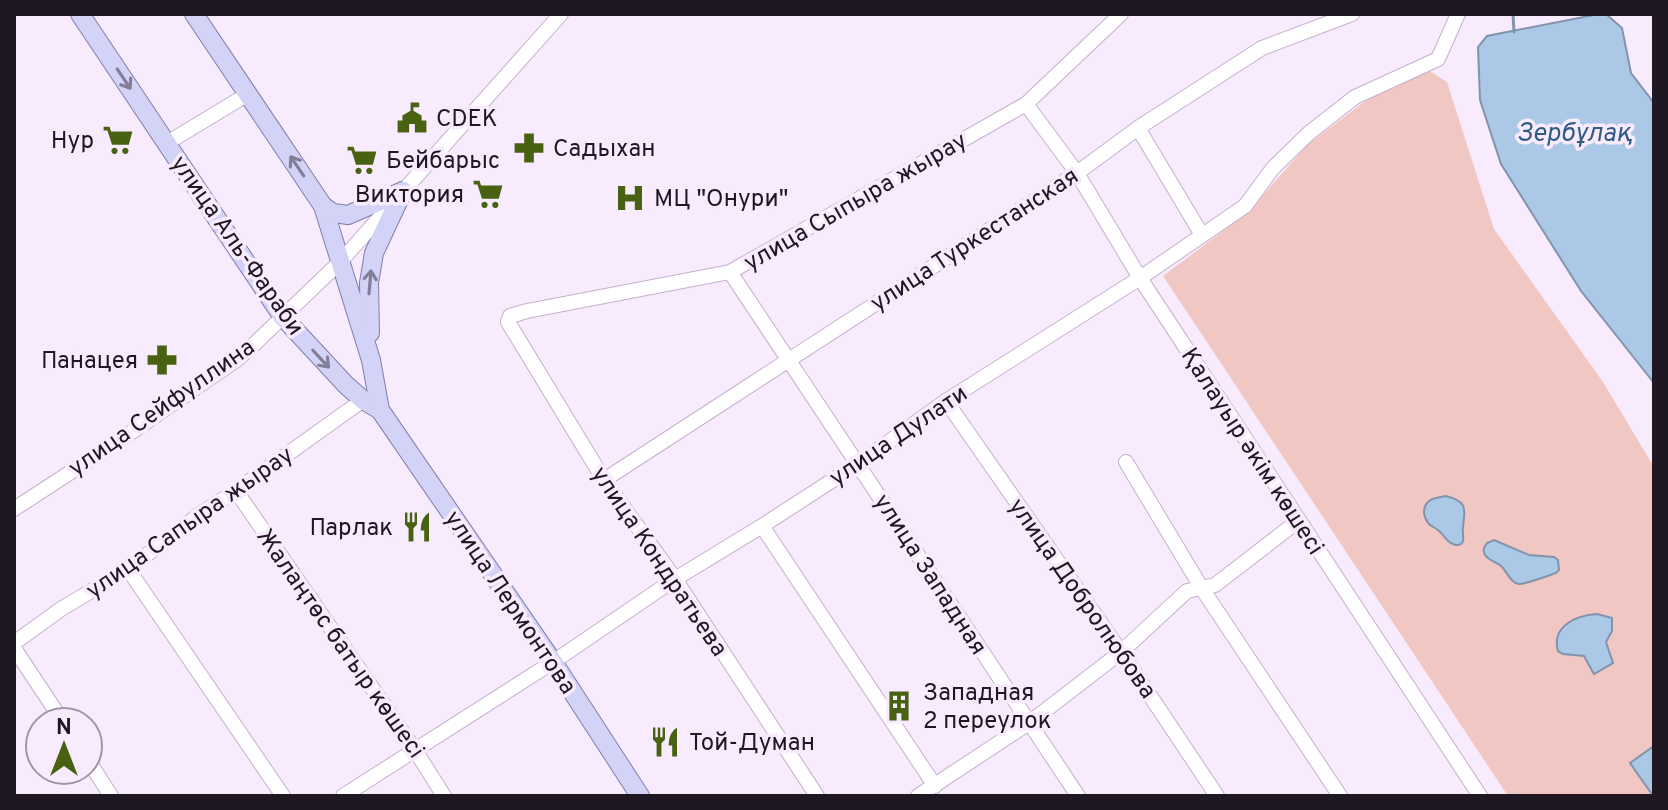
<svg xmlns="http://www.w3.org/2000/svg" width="1668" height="810" font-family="Overpass,sans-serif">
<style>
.green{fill:#f1c7c3}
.water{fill:#abc9e7;stroke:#8194ac;stroke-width:2}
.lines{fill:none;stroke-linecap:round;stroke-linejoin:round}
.stream{stroke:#8194ac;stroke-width:3}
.minor-casing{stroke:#c5afcd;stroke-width:16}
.major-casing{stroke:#807ea9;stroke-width:20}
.minor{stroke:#fff;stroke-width:14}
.major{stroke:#d3d3f7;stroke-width:18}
.oneway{stroke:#827e97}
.labels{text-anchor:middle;stroke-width:7;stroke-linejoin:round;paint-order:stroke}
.poi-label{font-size:24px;fill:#1f1722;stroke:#f9ebfe;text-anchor:start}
.street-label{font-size:24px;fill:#1f1722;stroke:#f9ebfe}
.water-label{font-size:26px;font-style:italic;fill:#2f5b84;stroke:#f9ebfe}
</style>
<rect width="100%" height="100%" fill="#f9ebfe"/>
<path class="green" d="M 1425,68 L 1447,82 L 1494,229 L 1603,382 L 1654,467 L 1654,796 L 1508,796 L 1163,276 L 1247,213 L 1307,145 L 1372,96 Z"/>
<g class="water">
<path d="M 1599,14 L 1606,14 L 1622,28 L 1631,73 L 1654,103 L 1654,383 L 1581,291 L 1501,164 L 1480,100 L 1478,47 L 1487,36 Z"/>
<path d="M 1446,496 C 1470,502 1464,511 1463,528 C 1462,530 1464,539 1463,541 C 1462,545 1457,546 1453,544 C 1447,542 1444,535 1439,531 C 1436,528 1432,527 1429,524 C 1426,521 1425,518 1424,513 C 1424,499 1434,498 1446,496 Z"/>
<path d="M 1494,540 L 1529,555 L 1554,557 L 1558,560 L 1559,570 L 1556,573 C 1550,575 1523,585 1519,584 C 1510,583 1507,571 1501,566 C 1496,562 1488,560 1485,555 C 1482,549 1484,548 1487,543 Z"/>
<path d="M 1597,614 L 1612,618 L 1612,631 L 1606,642 L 1613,663 L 1594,674 L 1584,656 L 1563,654 L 1558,651 C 1551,626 1577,615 1597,614 Z"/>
<path d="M 1654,746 L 1654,791 L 1651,793 L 1630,763 Z"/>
</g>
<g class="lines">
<path class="stream" d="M 1513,14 L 1514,32"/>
<g class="minor-casing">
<g id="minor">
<path d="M 1026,104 L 1077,173 L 1140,278 L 1480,796"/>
<path d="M 1138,128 L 1202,235"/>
<path d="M 167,143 L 248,94"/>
<path d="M 730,272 L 1078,796"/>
<path d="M 946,401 L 1121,652 L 1217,796"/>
<path d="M 1126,462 L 1201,587 L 1340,796"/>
<path d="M 604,480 L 1077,173 L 1138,128 L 1262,48 L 1352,14"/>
<path d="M 236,491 L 415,750 L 444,796"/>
<path d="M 14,509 L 120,440 L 235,361 L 246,352 L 340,262 L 561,14"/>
<path d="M 762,526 L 935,786"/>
<path d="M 128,569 L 283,796"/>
<path d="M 14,643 L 61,609 L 128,569 L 203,512 L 236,491 L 363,400"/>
<path d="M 14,648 L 63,722"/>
<path d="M 88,760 L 111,796"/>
<path d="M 343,796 L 553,662 L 675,579 L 762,526 L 859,463 L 946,401 L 1140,278 L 1245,206 L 1273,168 L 1309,133 L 1355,97 L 1438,59 L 1458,14"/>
<path d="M 817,796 L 675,579 L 604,480 L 508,322 L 510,316 L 527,311 L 730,272 L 1026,104 L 1121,14"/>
<path d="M 918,796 L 1029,723 L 1121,652 L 1187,591 L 1215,585 L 1298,521"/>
</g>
</g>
<g class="major-casing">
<g id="major">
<path d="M 80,14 L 282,316 L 346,385 L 363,400 L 380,410"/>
<path d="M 194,14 L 323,206 L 371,360 L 380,410 L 553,662 L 640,796"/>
<path d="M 323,206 L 333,213 L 348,215 L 403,191"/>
<path d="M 370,333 L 369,283 L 374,253 L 403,191"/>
</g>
</g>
<use href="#minor" class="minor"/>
<use href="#major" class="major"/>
</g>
<defs><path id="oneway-shaft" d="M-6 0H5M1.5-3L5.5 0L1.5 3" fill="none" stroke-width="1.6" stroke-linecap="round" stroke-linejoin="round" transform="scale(2)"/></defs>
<g class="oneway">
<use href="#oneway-shaft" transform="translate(124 79) rotate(56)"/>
<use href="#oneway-shaft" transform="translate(297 166) rotate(-124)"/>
<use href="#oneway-shaft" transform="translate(370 282) rotate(-85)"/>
<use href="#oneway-shaft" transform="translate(321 359) rotate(47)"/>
</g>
<defs>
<g id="civic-bare" transform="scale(2.4)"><path d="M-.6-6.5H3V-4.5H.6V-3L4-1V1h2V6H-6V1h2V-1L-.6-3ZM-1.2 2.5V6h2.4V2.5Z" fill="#486211" stroke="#f9ebfe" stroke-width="2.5" paint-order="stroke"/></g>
<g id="supermarket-bare" transform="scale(2.4)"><path d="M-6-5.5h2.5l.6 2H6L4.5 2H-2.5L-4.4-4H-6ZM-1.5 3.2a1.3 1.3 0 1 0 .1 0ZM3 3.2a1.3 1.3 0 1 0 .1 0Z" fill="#486211" stroke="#f9ebfe" stroke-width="2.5" paint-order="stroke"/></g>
<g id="pharmacy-bare" transform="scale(2.4)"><path d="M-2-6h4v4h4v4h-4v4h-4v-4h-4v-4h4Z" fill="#486211" stroke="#f9ebfe" stroke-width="2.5" paint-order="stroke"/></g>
<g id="hospital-bare" transform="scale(2.4)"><path d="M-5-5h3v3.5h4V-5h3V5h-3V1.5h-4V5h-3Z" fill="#486211" stroke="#f9ebfe" stroke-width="2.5" paint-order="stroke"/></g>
<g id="restaurant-bare" transform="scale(2.4)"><path d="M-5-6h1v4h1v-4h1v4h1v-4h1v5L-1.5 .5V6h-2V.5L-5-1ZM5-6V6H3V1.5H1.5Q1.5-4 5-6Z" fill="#486211" stroke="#f9ebfe" stroke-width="2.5" paint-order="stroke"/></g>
<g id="building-bare" transform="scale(2.4)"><path d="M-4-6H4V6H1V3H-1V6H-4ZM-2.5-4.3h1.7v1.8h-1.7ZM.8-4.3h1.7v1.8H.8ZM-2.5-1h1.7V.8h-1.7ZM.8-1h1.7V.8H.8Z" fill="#486211" stroke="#f9ebfe" stroke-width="2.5" paint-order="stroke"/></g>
</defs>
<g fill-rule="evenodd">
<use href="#civic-bare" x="412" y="118"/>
<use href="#supermarket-bare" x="118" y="140"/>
<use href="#pharmacy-bare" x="529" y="148"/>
<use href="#supermarket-bare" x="362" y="160"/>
<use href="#supermarket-bare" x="488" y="194"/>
<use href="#hospital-bare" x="630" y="198"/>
<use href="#pharmacy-bare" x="162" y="360"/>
<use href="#restaurant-bare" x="417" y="527"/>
<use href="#building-bare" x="899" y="706"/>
<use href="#restaurant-bare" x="665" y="742"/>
</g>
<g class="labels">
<g class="poi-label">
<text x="436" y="126">CDEK</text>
<text x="94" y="148" text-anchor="end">Нур</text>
<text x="553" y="156">Садыхан</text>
<text x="386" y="168">Бейбарыс</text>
<text x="464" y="202" text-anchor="end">Виктория</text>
<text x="654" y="206">МЦ "Онури"</text>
<text x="138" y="368" text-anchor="end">Панацея</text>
<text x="393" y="535" text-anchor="end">Парлак</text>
<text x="923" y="700">Западная<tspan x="923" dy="28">2 переулок</tspan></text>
<text x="689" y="750">Той-Думан</text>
</g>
<g class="street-label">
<text transform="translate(855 201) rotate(-30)" y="8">улица Сыпыра жырау</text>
<text transform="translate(974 239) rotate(-33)" y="8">улица Туркестанская</text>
<text transform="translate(238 245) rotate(55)" y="8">улица Аль-Фараби</text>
<text transform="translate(161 407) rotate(-35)" y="8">улица Сейфуллина</text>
<text transform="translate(898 435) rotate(-34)" y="8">улица Дулати</text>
<text transform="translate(1253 451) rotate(57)" y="8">Қалауыр әкім көшесі</text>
<text transform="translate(189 522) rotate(-35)" y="8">улица Сапыра жырау</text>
<text transform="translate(660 561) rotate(56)" y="8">улица Кондратьева</text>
<text transform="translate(931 574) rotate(57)" y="8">улица Западная</text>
<text transform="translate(1083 598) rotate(55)" y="8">улица Добролюбова</text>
<text transform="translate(511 602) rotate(56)" y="8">улица Лермонтова</text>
<text transform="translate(341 643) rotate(55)" y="8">Жалаңтөс батыр көшесі</text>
</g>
<g class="water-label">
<text x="1575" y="141">Зербұлақ</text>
</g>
</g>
<rect width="1668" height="810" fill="none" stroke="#1f1722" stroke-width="32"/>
<g transform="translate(64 746)"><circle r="38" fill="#f9ebfe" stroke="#a296a6" stroke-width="2"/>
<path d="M0-6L14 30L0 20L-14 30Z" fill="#486211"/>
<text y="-12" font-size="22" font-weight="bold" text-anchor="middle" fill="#1f1722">N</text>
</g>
</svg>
